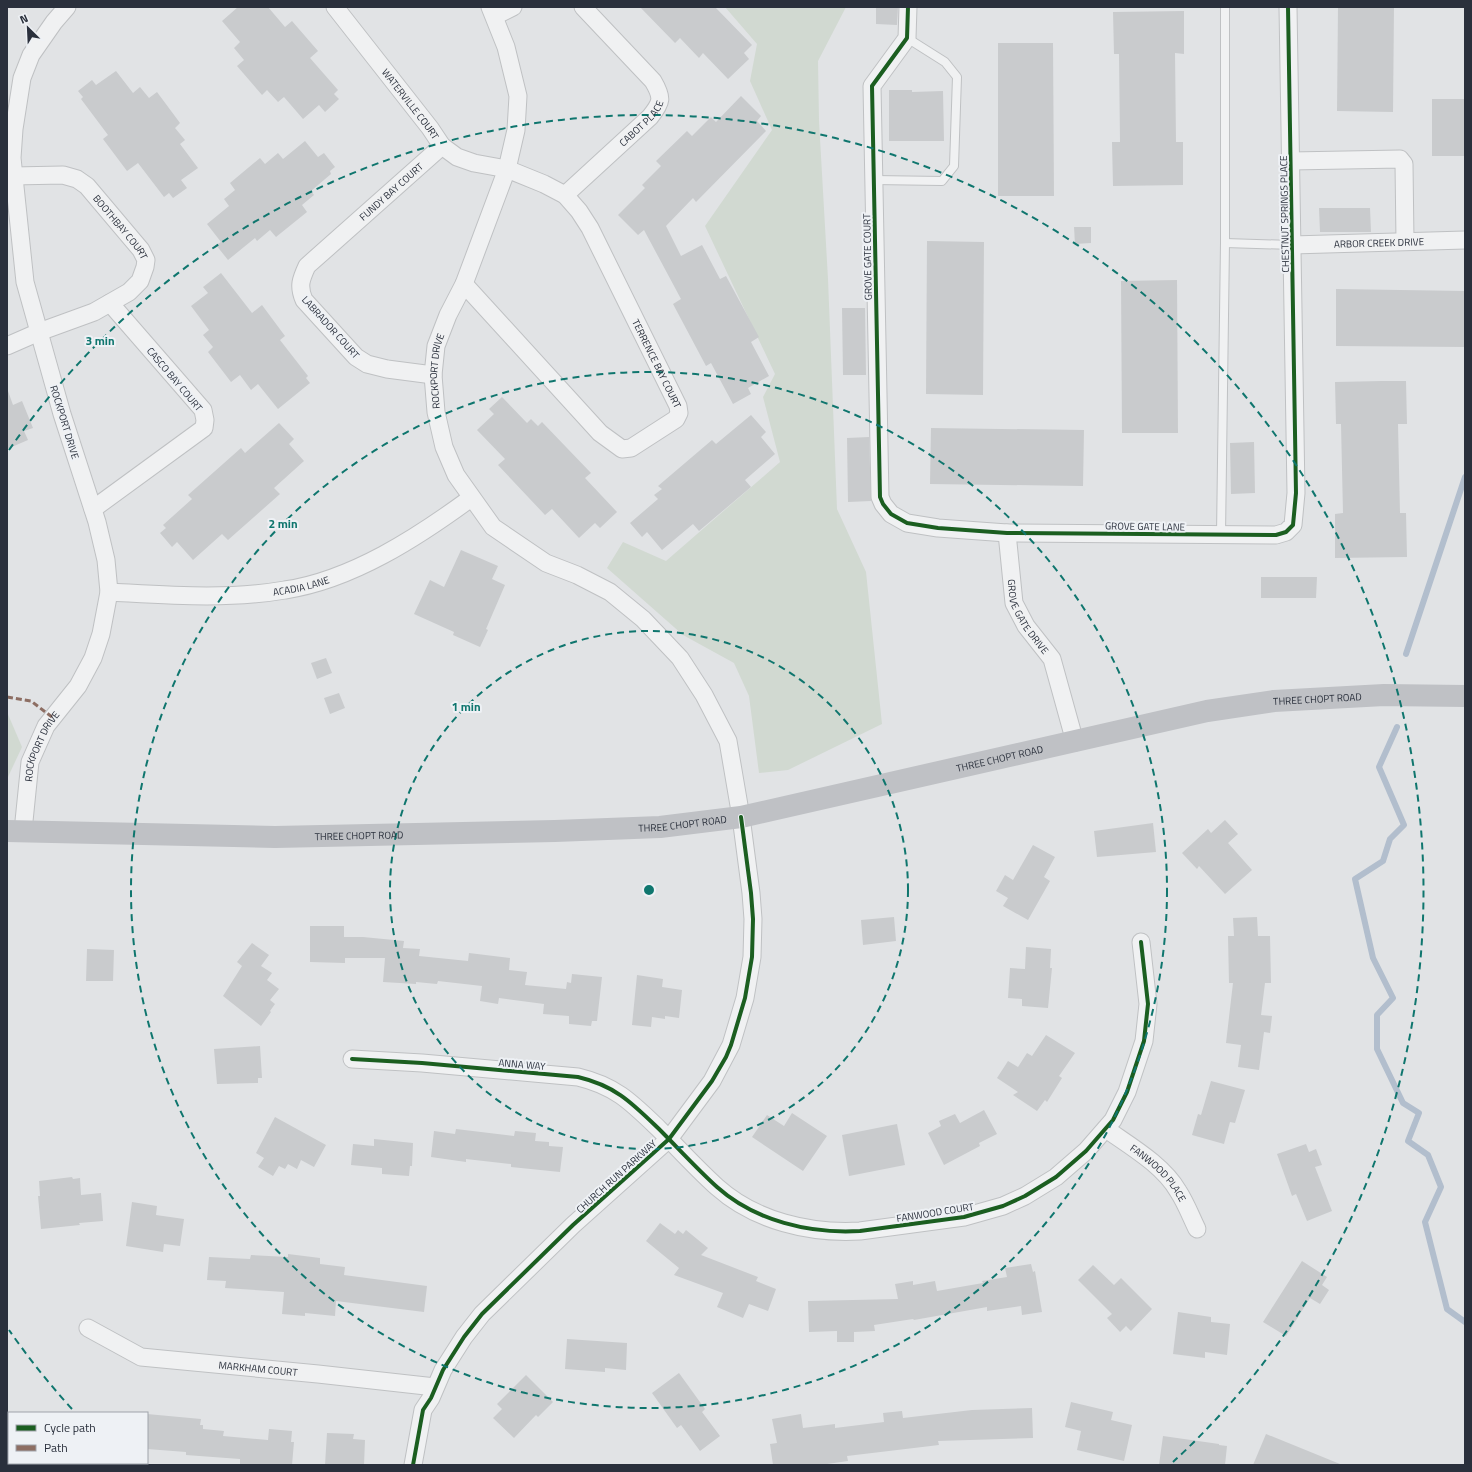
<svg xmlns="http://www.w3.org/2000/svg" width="1472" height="1472" font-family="'Titillium Web',sans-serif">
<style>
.green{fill:#d1d9d1}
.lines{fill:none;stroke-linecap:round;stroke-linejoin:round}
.stream{stroke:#b2becd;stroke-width:6}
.building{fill:#c9cbcd}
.service-casing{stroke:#bfc1c3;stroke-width:10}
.minor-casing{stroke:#bfc1c3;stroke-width:19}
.service{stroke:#f0f1f2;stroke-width:8}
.minor{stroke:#f0f1f2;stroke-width:17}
.secondary{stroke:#bfc1c5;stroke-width:22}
.quiet{stroke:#8d6e63;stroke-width:3;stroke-dasharray:6 3;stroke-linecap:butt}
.cycleway-casing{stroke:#eef1f5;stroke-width:6}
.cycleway{stroke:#1b5e20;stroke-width:4}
.ring{fill:none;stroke:#0f766e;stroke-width:2;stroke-dasharray:7 5}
.labels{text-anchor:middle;stroke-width:4;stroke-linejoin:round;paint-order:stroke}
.street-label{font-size:10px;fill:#2a303c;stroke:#eef1f5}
.centre{fill:#0f766e;stroke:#eef1f5;stroke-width:2}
.ring-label{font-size:12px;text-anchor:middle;font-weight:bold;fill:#0f766e;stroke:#eef1f5;stroke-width:4;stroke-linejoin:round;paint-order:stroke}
</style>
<rect width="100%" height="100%" fill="#e1e3e5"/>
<g class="green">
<path d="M 725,7 L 846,7 L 818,61 L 819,121 L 828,279 L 837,509 L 866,572 L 882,724 L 788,770 L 759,773 L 749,696 L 734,663 L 683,635 L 607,568 L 623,542 L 666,561 L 780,462 L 763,397 L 775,374 L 705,226 L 772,130 L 750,81 L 757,44 Z"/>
<path d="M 7,712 L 22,747 L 7,779 Z"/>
</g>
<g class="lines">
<g class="stream">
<path d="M 1406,654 L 1465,477"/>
<path d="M 1397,727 L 1379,767 L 1404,825 L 1390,839 L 1383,861 L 1355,879 L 1373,958 L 1393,998 L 1377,1015 L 1377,1049 L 1403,1103 L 1419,1113 L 1408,1141 L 1428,1155 L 1441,1187 L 1425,1222 L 1447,1309 L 1465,1322"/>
</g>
</g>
<g class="building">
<path d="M 238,7 L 268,7 L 285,27 L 292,21 L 318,51 L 310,58 L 338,90 L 334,94 L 339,99 L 325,112 L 319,105 L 303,119 L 284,97 L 278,102 L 267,90 L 262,95 L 237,66 L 244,60 L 234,48 L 240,42 L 222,21 Z"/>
<path d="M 640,7 L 715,7 L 752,45 L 744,53 L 749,59 L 728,79 L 703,53 L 699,58 L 680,38 L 675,43 Z"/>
<path d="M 876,7 L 898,7 L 897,25 L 876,24 Z"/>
<path d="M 1338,7 L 1394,7 L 1393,112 L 1337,111 Z"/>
<path d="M 1184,11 L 1184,54 L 1175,53 L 1176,142 L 1183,142 L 1183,185 L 1113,186 L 1112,142 L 1120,142 L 1119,54 L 1114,54 L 1113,12 Z"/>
<path d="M 998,43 L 1053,43 L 1054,196 L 998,196 Z"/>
<path d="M 116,71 L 133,93 L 140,87 L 149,98 L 157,92 L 180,123 L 175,128 L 185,140 L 180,144 L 198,168 L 181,180 L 187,188 L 173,198 L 169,193 L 164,197 L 138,163 L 127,171 L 103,139 L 108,135 L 81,99 L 83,97 L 78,91 L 92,80 L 96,85 Z"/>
<path d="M 889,90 L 912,90 L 912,92 L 943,91 L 944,141 L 889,141 Z"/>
<path d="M 741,96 L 761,116 L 757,121 L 766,131 L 696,202 L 693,198 L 666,226 L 681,256 L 702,245 L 720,279 L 726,276 L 759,337 L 751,342 L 769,376 L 748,388 L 751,394 L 733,404 L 711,363 L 706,366 L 673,304 L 681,299 L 644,230 L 638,235 L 618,215 L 645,188 L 642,185 L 661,166 L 656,161 L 687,131 L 692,136 L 711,117 L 716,122 Z"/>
<rect x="1432" y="99" width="33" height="57"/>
<path d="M 305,141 L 318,157 L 324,153 L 335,167 L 330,171 L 331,174 L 311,191 L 314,195 L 302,205 L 307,212 L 276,237 L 270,230 L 257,241 L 255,238 L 228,260 L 216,245 L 221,242 L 207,224 L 229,206 L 224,199 L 235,190 L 230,183 L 260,158 L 265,164 L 278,153 L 283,159 Z"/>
<path d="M 1319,208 L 1370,208 L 1371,232 L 1320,232 Z"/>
<path d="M 1074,227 L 1091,227 L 1091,243 L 1075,244 Z"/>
<path d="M 927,241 L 984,242 L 983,395 L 926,394 Z"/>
<path d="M 221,273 L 252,313 L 262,305 L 285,336 L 280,340 L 308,376 L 306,378 L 310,383 L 278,409 L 258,384 L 251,390 L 240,375 L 231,382 L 208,352 L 213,347 L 203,335 L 209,330 L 191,306 L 208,293 L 203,287 Z"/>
<path d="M 1177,280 L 1178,433 L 1122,433 L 1121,281 Z"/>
<path d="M 1336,289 L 1465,291 L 1465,347 L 1336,346 Z"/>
<path d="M 842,308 L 865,308 L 866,375 L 843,375 Z"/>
<path d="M 1382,381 L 1406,381 L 1407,424 L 1398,424 L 1400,513 L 1406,513 L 1407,557 L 1335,558 L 1335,514 L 1343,513 L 1341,424 L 1336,424 L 1335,382 Z"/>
<path d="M 8,391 L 13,405 L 22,401 L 33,428 L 24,431 L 28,440 L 7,449 Z"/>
<path d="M 502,397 L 527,423 L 531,419 L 538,426 L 542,422 L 591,473 L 585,478 L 617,512 L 600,528 L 595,523 L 579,538 L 552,509 L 545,515 L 498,465 L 505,459 L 477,430 L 494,414 L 489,409 Z"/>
<path d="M 751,415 L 766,432 L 761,437 L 775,454 L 745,480 L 751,487 L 699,531 L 693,524 L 662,550 L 647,532 L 642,537 L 630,523 L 658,499 L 654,495 L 662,489 L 658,486 L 712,440 L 716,444 Z"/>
<path d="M 279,423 L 294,439 L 289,444 L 304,461 L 274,488 L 280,494 L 228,540 L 222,534 L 193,560 L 177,542 L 172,547 L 160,533 L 166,528 L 163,525 L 192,499 L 188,495 L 241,448 L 245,453 Z"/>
<path d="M 931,428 L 1084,430 L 1083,486 L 930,484 Z"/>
<path d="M 869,437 L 871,501 L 848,502 L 847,438 Z"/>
<path d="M 1254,442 L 1255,493 L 1231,494 L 1230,443 Z"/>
<path d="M 461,550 L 498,566 L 492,579 L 505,585 L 486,629 L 488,630 L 480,647 L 453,635 L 454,632 L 414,614 L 430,580 L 444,587 Z"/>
<path d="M 1261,577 L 1317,577 L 1316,598 L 1261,598 Z"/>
<path d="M 326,658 L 332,673 L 317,679 L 311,663 Z"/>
<path d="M 339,693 L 345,708 L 330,714 L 324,698 Z"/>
<path d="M 1225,820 L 1238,834 L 1228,843 L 1252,870 L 1225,894 L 1199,866 L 1197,869 L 1182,853 L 1208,829 L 1211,833 Z"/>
<path d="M 1153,823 L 1156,852 L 1097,857 L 1094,831 Z"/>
<path d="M 1033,845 L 1055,857 L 1044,877 L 1050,881 L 1028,920 L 1003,906 L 1008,898 L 996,891 L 1005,875 L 1013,880 Z"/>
<path d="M 894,917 L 896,941 L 863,945 L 861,920 Z"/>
<path d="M 1257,917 L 1258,936 L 1270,936 L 1271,983 L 1265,983 L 1261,1015 L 1272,1016 L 1270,1033 L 1264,1032 L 1259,1070 L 1238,1067 L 1241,1045 L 1226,1043 L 1233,983 L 1229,983 L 1228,936 L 1234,936 L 1233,918 Z"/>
<path d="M 310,926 L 344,926 L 344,937 L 363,937 L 404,941 L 403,948 L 420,949 L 419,956 L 468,961 L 469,953 L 510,958 L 509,970 L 527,972 L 525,985 L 566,989 L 567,982 L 571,983 L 572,974 L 602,977 L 597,1021 L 592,1021 L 591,1026 L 569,1024 L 569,1016 L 543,1014 L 544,1004 L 499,998 L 498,1004 L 480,1001 L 482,986 L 438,981 L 437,984 L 416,982 L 416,984 L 383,982 L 385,958 L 345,958 L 345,963 L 310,962 Z"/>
<path d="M 252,943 L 269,955 L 261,966 L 272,973 L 267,980 L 279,989 L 270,1000 L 275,1004 L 270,1011 L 271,1012 L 261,1026 L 223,996 L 242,966 L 237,962 Z"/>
<path d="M 1026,947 L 1051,949 L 1050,968 L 1052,968 L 1048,1008 L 1022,1006 L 1022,999 L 1008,998 L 1010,968 L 1025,969 Z"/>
<path d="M 87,949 L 114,950 L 113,981 L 86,981 Z"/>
<path d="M 637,975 L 663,979 L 662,987 L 682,990 L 679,1018 L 665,1016 L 665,1019 L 652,1017 L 651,1027 L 632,1025 Z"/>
<path d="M 1046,1035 L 1075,1053 L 1059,1076 L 1062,1078 L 1047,1102 L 1045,1100 L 1037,1111 L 1013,1095 L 1018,1092 L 997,1078 L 1008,1061 L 1018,1067 L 1027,1053 L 1032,1056 Z"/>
<path d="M 260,1046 L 262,1078 L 258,1078 L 258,1083 L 217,1084 L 214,1049 Z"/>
<path d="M 1211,1081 L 1245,1090 L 1235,1123 L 1230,1122 L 1224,1144 L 1192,1135 L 1198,1114 L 1201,1115 Z"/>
<path d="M 984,1110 L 997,1134 L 979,1143 L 980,1146 L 944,1165 L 928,1133 L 941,1126 L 939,1121 L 955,1114 L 960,1123 Z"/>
<path d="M 792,1113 L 827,1136 L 803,1171 L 752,1137 L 767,1115 L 784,1126 Z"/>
<path d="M 275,1117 L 326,1145 L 314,1167 L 301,1160 L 297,1169 L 288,1164 L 285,1169 L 279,1166 L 273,1176 L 258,1167 L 264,1158 L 256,1153 Z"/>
<path d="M 897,1124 L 905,1165 L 849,1176 L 842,1135 Z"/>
<path d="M 456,1129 L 514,1136 L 515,1131 L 536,1133 L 535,1141 L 549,1142 L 549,1146 L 563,1147 L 560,1172 L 511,1167 L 511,1164 L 466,1159 L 466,1162 L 431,1157 L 434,1131 L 455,1134 Z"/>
<path d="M 374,1139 L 413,1143 L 412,1166 L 410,1166 L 409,1176 L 382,1174 L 382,1168 L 351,1165 L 353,1144 L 374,1146 Z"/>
<path d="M 1306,1144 L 1309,1152 L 1316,1149 L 1322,1165 L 1315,1167 L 1332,1211 L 1307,1221 L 1296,1194 L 1292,1196 L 1277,1154 Z"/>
<path d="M 72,1177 L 73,1179 L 80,1178 L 81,1195 L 101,1193 L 103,1221 L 79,1223 L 80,1225 L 41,1229 L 38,1196 L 40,1196 L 39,1181 Z"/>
<path d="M 132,1202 L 157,1206 L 156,1215 L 184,1219 L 180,1246 L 164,1244 L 163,1252 L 126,1246 Z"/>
<path d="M 660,1223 L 675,1234 L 678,1230 L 683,1234 L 686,1230 L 708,1248 L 701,1255 L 758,1277 L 756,1281 L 776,1289 L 768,1311 L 749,1304 L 743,1318 L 717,1307 L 723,1293 L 674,1275 L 679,1268 L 646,1241 Z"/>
<path d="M 288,1254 L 320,1258 L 320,1264 L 345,1267 L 344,1275 L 427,1286 L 424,1312 L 336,1301 L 335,1316 L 305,1313 L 305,1316 L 282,1314 L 284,1292 L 225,1288 L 226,1281 L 207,1280 L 209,1257 L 250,1259 L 251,1255 L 288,1257 Z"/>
<path d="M 1302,1261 L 1327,1277 L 1322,1285 L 1329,1290 L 1320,1304 L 1310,1298 L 1286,1336 L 1263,1322 Z"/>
<path d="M 1031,1264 L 1033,1272 L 1035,1271 L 1042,1312 L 1022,1315 L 1021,1306 L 987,1311 L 987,1307 L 914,1320 L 913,1319 L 874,1325 L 875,1331 L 854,1332 L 854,1342 L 837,1342 L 837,1331 L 809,1332 L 808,1301 L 898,1299 L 895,1284 L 913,1281 L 913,1285 L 935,1281 L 937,1291 L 983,1283 L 982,1281 L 1007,1277 L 1005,1268 Z"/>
<path d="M 1093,1265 L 1114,1285 L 1121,1278 L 1152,1309 L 1131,1331 L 1126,1326 L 1120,1332 L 1107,1318 L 1112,1314 L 1078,1280 Z"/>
<path d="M 1178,1312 L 1211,1317 L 1211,1322 L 1230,1324 L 1227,1355 L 1205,1352 L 1205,1358 L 1173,1354 Z"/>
<path d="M 567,1339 L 627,1343 L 626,1370 L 605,1368 L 605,1372 L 565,1369 Z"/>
<path d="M 679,1373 L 705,1409 L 702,1412 L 720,1436 L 700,1451 L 681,1425 L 677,1428 L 652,1393 Z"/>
<path d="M 526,1375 L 553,1402 L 538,1417 L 536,1415 L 514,1438 L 493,1418 L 502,1409 L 497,1404 Z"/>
<path d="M 1071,1402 L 1113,1412 L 1111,1420 L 1132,1425 L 1124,1461 L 1077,1450 L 1081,1431 L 1065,1427 Z"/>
<path d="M 1032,1408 L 1033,1438 L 938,1441 L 939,1445 L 847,1456 L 848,1461 L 820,1465 L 773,1465 L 770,1444 L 777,1443 L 772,1419 L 801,1414 L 803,1428 L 835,1424 L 835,1428 L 884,1422 L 883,1413 L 902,1411 L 903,1418 L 972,1410 Z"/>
<path d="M 147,1414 L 201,1419 L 200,1425 L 203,1425 L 203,1429 L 224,1431 L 223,1436 L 268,1440 L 269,1429 L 292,1431 L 291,1442 L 294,1442 L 292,1465 L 240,1465 L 240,1459 L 186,1455 L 186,1452 L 147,1449 Z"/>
<path d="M 327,1433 L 354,1434 L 353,1439 L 365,1440 L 364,1465 L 325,1465 Z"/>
<path d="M 1266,1434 L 1340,1464 L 1340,1465 L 1253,1465 Z"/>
<path d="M 1163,1436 L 1219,1444 L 1219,1445 L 1227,1446 L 1225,1465 L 1159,1465 Z"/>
</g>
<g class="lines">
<g class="service-casing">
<g id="service">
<path d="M 874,180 L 942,181 L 954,166 L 957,77 L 945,62 L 907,38"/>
<path d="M 1225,243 L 1292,245"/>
<path d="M 1221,535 L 1225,243 L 1225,7"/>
</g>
</g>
<g class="minor-casing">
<g id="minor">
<path id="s1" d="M 335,7 L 430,128 L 442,146 L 457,157 L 474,163 L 507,169 L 544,184 L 565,195 L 579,211 L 590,228 L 678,406 L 679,413 L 676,419 L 631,448 L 622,449 L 600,433 L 464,284"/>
<path d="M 908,7 L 907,38 L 872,86 L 880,497 L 883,504 L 891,514 L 907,523 L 938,528 L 1007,533 L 1276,535 L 1286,532 L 1293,525 L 1296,493 L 1288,7"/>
<path d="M 495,16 L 513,7"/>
<path d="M 1291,161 L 1400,159 L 1404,164 L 1405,241"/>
<path id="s2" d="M 7,177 L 13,176 L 63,175 L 77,179 L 87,186 L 141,250 L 146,260 L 145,267 L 140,281 L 129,292 L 94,312 L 39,332 L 7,346"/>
<path id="s3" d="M 565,195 L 650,117 C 662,102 663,98 653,81 L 583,7"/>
<path id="s4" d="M 1292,245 L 1465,240"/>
<path id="s5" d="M 433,375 L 387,369 L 367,364 L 356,357 L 304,300 C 298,286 301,279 307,266 L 442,146"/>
<path d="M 93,509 L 204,428 L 205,420 L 203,410 L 110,303"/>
<path id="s6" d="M 1007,533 L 1014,603 L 1026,626 L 1052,659 L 1075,742"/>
<path id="s7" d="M 109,592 C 167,595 227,600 285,590 C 352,580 418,537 471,498"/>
<path id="s8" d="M 23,831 L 30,762 L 46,726 L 78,686 L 93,658 L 101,634 L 109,592 L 106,560 L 97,522 L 62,414 L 25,282 L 12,158 L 14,129 L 22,78 L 31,55 L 54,22 L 67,7"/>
<path d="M 352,1059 L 422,1063 L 578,1077 C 616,1086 632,1103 659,1129 C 678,1148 697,1169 717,1187 C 755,1221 810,1234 860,1231 L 964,1217 L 1003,1206 L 1025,1196 L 1056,1177 L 1086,1151 L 1113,1120 L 1127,1092 L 1144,1041 L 1148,1004 L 1141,942"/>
<path id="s9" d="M 1106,1129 C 1130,1146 1163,1165 1178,1191 C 1186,1203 1191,1217 1197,1229"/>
<path id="s10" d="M 88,1328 L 141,1357 L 318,1374 L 435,1387"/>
<path id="s11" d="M 413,1465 L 423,1410 L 431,1398 L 443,1370 L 464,1337 L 482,1314 L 573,1225 L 669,1139 L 712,1081 L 731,1045 L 745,998 L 752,957 L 753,919 L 751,893 L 741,817 L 728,741 L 704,695 L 680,658 L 643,619 L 610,592 L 577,575 L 546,563 L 493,527 L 456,475 L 444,447 L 436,412 L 433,375 L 436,346 L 448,315 L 464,284 L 507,169 L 516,130 L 518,96 L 506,47 L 490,7"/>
</g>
</g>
<use href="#service" class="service"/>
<use href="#minor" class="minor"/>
<path class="secondary" id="s12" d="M 7,831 L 275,837 L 555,831 L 660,827 L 741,817 L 1207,711 L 1274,701 L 1384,695 L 1465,696"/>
<path class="quiet" d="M 7,697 L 31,701 L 52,717"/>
<g class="cycleway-casing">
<g id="cycleway">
<path d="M 908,7 L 907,38 L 872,86 L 880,497 L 883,504 L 891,514 L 907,523 L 938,528 L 1007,533 L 1276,535 L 1286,532 L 1293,525 L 1296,493 L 1288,7"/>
<path d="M 352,1059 L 422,1063 L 578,1077 C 616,1086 632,1103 659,1129 C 678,1148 697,1169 717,1187 C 755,1221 810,1234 860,1231 L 964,1217 L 1003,1206 L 1025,1196 L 1056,1177 L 1086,1151 L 1113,1120 L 1127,1092 L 1144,1041 L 1148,1004 L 1141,942"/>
<path d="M 413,1465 L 423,1410 L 431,1398 L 443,1370 L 464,1337 L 482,1314 L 573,1225 L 669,1139 L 712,1081 L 726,1057 L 731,1045 L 745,998 L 752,957 L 753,919 L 751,893 L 741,817"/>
</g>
</g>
<use href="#cycleway" class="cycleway"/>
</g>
<g class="ring">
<circle cx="649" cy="890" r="259"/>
<circle cx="649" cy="890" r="518"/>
<path d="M72 1409A776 776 0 0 1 9 1330M9 450A776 776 0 1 1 1173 1462"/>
</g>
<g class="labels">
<g class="street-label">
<text dy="4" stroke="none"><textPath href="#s1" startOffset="123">WATERVILLE COURT</textPath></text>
<text dy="4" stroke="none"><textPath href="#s3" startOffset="105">CABOT PLACE</textPath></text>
<text dy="4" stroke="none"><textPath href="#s5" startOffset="305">FUNDY BAY COURT</textPath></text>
<text transform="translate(1284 214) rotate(-91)" y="4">CHESTNUT SPRINGS PLACE</text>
<text dy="4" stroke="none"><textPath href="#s2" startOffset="136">BOOTHBAY COURT</textPath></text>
<text dy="4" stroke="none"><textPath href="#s4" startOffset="87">ARBOR CREEK DRIVE</textPath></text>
<text transform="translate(867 257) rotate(-91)" y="4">GROVE GATE COURT</text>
<text transform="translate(331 327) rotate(48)" y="4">LABRADOR COURT</text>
<text dy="4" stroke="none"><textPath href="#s1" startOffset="502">TERRENCE BAY COURT</textPath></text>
<text dy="4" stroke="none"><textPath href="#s11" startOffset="1345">ROCKPORT DRIVE</textPath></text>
<text transform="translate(175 379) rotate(50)" y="4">CASCO BAY COURT</text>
<text transform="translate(65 422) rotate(73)" y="4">ROCKPORT DRIVE</text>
<text transform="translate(1145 526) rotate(1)" y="4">GROVE GATE LANE</text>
<text dy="4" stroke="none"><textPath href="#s7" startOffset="193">ACADIA LANE</textPath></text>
<text dy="4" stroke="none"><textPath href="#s6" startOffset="88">GROVE GATE DRIVE</textPath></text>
<text dy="4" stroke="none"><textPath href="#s12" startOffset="1324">THREE CHOPT ROAD</textPath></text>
<text dy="4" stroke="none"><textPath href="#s8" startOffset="88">ROCKPORT DRIVE</textPath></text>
<text dy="4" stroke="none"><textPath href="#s12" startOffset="1000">THREE CHOPT ROAD</textPath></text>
<text dy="4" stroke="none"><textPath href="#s12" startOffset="676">THREE CHOPT ROAD</textPath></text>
<text dy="4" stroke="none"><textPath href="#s12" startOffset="352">THREE CHOPT ROAD</textPath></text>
<text transform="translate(522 1064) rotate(5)" y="4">ANNA WAY</text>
<text dy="4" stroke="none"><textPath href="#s9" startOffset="69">FANWOOD PLACE</textPath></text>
<text transform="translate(616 1176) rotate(-42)" y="4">CHURCH RUN PARKWAY</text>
<text transform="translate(935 1212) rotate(-9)" y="4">FANWOOD COURT</text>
<text dy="4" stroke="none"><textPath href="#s10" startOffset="178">MARKHAM COURT</textPath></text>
</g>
</g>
<circle cx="649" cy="890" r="6" class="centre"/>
<g class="ring-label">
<text x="100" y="345">3 min</text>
<text x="283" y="528">2 min</text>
<text x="466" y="711">1 min</text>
</g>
<rect width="1472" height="1472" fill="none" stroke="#2a303c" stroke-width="16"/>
<rect x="8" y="1412" width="140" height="52" fill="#eef1f5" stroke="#a0a4ab"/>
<rect x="16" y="1425" width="20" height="6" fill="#1b5e20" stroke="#a0a4ab"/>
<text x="44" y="1432" font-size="12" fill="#2a303c">Cycle path</text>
<rect x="16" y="1445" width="20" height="6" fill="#8d6e63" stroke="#a0a4ab"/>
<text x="44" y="1452" font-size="12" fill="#2a303c">Path</text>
<g transform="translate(28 28) rotate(336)" stroke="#eef1f5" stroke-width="3" paint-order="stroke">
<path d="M0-3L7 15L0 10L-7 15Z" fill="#2a303c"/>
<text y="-6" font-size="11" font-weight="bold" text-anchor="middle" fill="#2a303c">N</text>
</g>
</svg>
